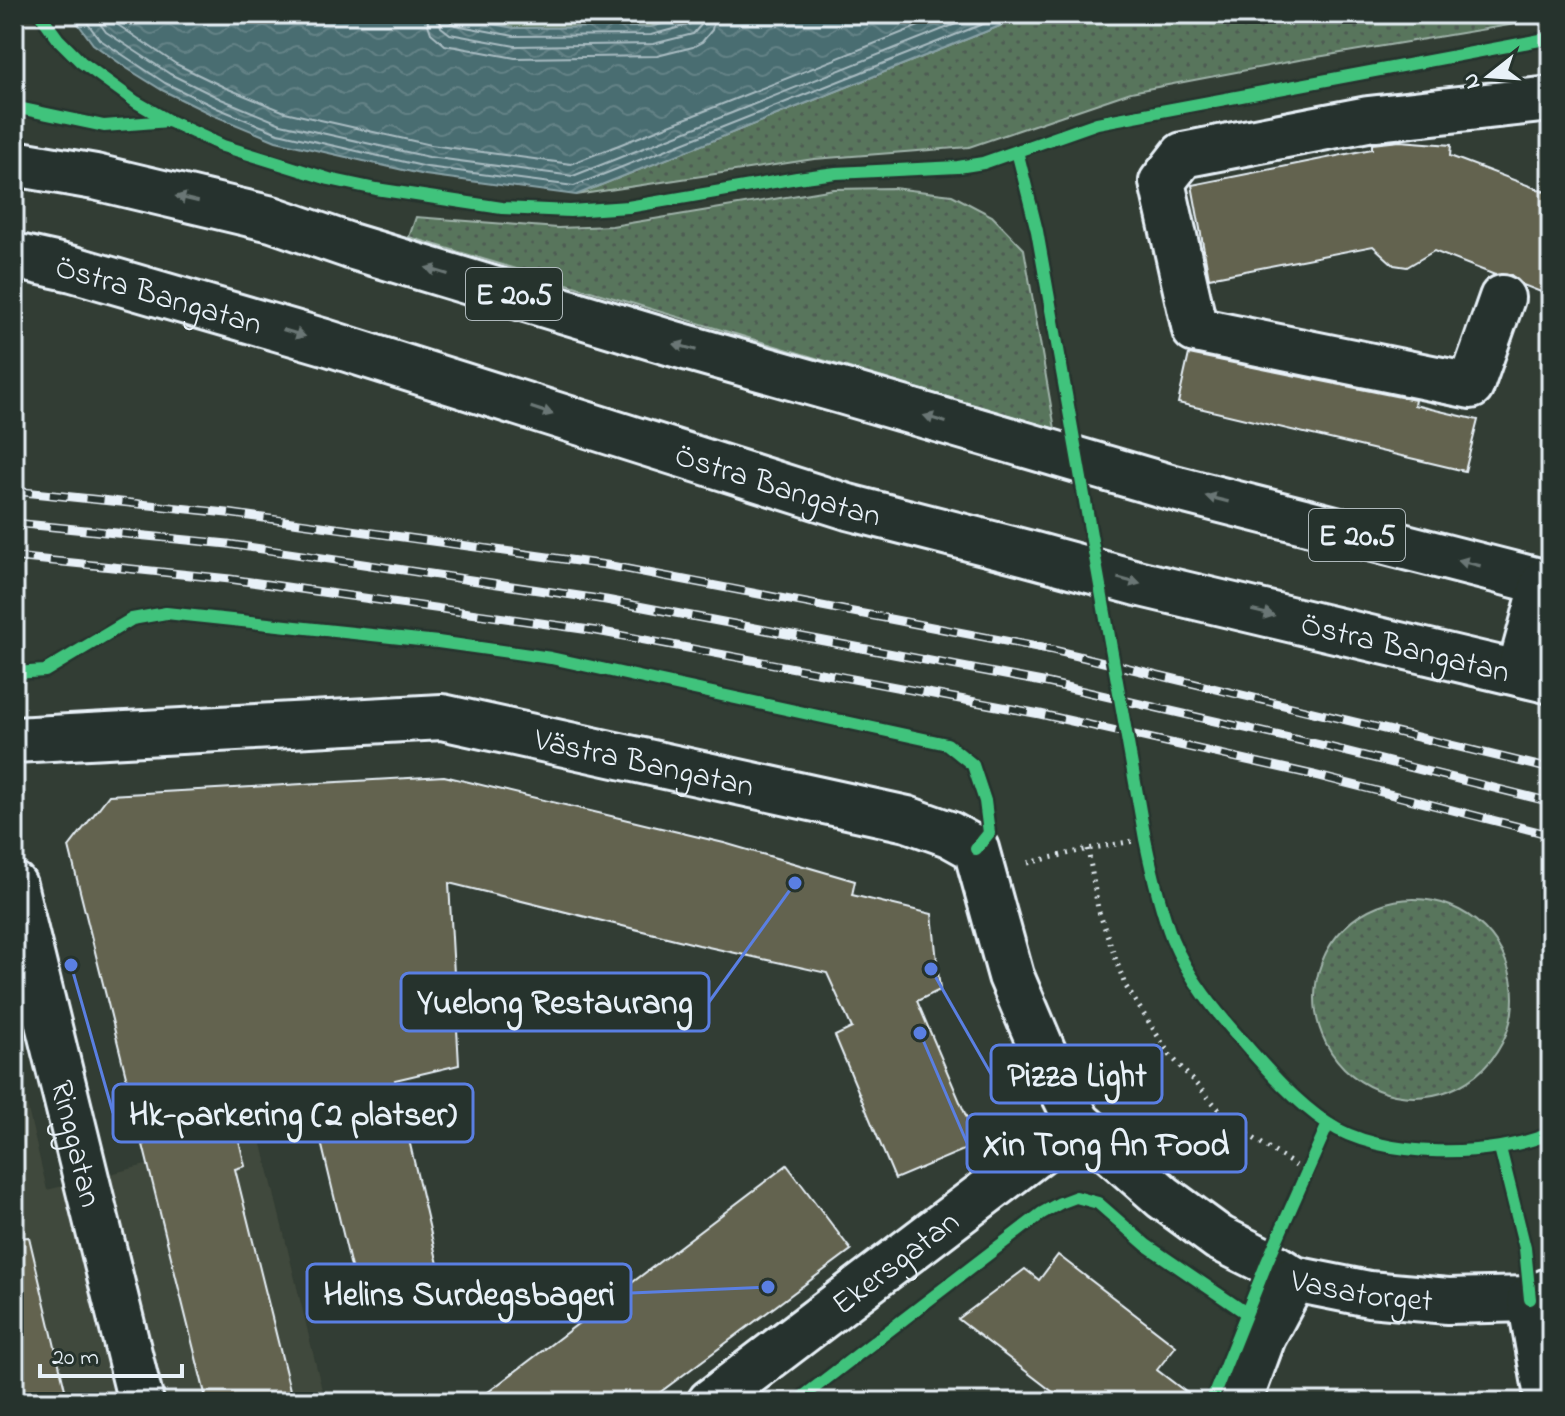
<svg xmlns="http://www.w3.org/2000/svg" width="1565" height="1416" font-family="'Indie Flower',sans-serif">
<style>
.built{fill:#41493c}
.green{fill:url(#green-dots);stroke:#a0b3aa;stroke-width:2}
.water{fill:url(#water-waves);stroke:#89a2a7;stroke-width:2}
.lines{fill:none;stroke-linecap:round;stroke-linejoin:round}
.shore{stroke:#a9bcc2;stroke-width:2}
.building{fill:#64644f;stroke:#e8f1f8;stroke-width:2}
.minor-casing{stroke:#e8f1f8;stroke-width:50}
.major-casing{stroke:#e8f1f8;stroke-width:50}
.path{stroke:#e8f1f8;stroke-width:5;stroke-dasharray:2 6;stroke-linecap:butt}
.minor{stroke:#26332d;stroke-width:44}
.major{stroke:#26332d;stroke-width:44}
.rail-casing{stroke:#e8f1f8;stroke-width:9}
.rail{stroke:#26332d;stroke-width:6;stroke-dasharray:18;stroke-linecap:butt}
.cycleway-casing{stroke:#26332d;stroke-width:17}
.cycleway{stroke:#40c37c;stroke-width:12}
.oneway{fill:#6a7674}
.labels{text-anchor:middle;stroke-width:7;stroke-linejoin:round;paint-order:stroke}
.shield{fill:#26332d;stroke:#aeb8bb;stroke-width:2}
.shield-label{font-size:30px;font-weight:bold;fill:#e8f1f8}
.street-label{font-size:32px;fill:#e8f1f8;stroke:#26332d}
.leader{fill:none;stroke:#5a7fe2;stroke-width:3}
.callout-dot{fill:#5a7fe2;stroke:#26332d;stroke-width:3}
.callout{fill:#26332d;stroke:#5a7fe2;stroke-width:3}
.callout-label{font-size:34px;text-anchor:middle;font-weight:bold;fill:#e8f1f8}
</style>
<defs>
<pattern id="green-dots" width="8" height="8" patternUnits="userSpaceOnUse" patternTransform="scale(2)"><rect width="8" height="8" fill="#58755c"/><path d="M2 2h.1M6 6h.1" fill="none" stroke="#4e5c52" stroke-width="1.8" stroke-linecap="round"/></pattern>
<pattern id="water-waves" width="16" height="10" patternUnits="userSpaceOnUse" patternTransform="scale(2)"><rect width="16" height="10" fill="#4a6d71"/><path d="M0 5q4-4 8 0t8 0" fill="none" stroke="#648286"/></pattern>
</defs>
<rect width="100%" height="100%" fill="#323d34"/>
<filter id="ink" filterUnits="userSpaceOnUse"><feTurbulence type="fractalNoise" baseFrequency=".0125" numOctaves="2"/><feDisplacementMap in="SourceGraphic" scale="16" xChannelSelector="R" yChannelSelector="G"/><feConvolveMatrix kernelMatrix="1 2 1 2 8 2 1 2 1" color-interpolation-filters="sRGB"/></filter>
<g filter="url(#ink)">
<path class="built" d="M 14,1050 L 47,1190 L 260,1136 L 325,1402 L 14,1402 Z"/>
<g class="green">
<path d="M 436,14 L 699,14 L 651,27 L 514,28 Z"/>
<path d="M 1030,14 L 1551,14 L 1551,18 L 1299,60 L 1131,92 L 969,147 L 814,159 L 576,195 Z"/>
<path d="M 893,188 L 952,195 L 992,216 L 1024,249 L 1055,429 L 409,237 L 416,217 L 558,228 L 612,226 L 834,189 Z"/>
<circle cx="1414" cy="998" r="99"/>
</g>
<path class="water" d="M 71,14 L 436,14 L 514,28 L 651,27 L 699,14 L 1030,14 L 576,195 L 425,175 L 276,141 L 213,115 L 162,90 L 128,69 L 93,44 Z"/>
<g class="lines">
<g class="shore">
<path d="M 81,14 L 99,39 L 165,83 L 217,108 L 278,133 L 427,167 L 574,186 L 1008,14"/>
<path d="M 93,14 L 106,32 L 170,74 L 221,99 L 281,124 L 429,157 L 573,176 L 981,14"/>
<path d="M 108,14 L 115,23 L 176,64 L 226,88 L 285,112 L 431,145 L 571,164 L 949,14"/>
<path d="M 427,14 L 428,24 L 431,33 L 445,45 L 515,58 L 657,56 L 693,47 L 702,42 L 712,30 L 715,14"/>
<path d="M 439,14 L 441,27 L 450,34 L 515,46 L 653,44 L 693,34 L 701,25 L 703,14"/>
<path d="M 449,14 L 450,21 L 455,25 L 514,36 L 651,35 L 688,25 L 692,21 L 693,14"/>
</g>
</g>
<g class="building">
<path d="M 1400,141 L 1451,145 L 1450,156 L 1551,194 L 1551,296 L 1523,285 L 1511,275 L 1495,275 L 1434,251 L 1407,267 L 1394,265 L 1373,246 L 1209,278 L 1192,185 L 1372,149 L 1372,144 Z"/>
<path d="M 1189,354 L 1415,400 L 1414,405 L 1478,420 L 1465,471 L 1178,403 Z"/>
<path d="M 444,776 L 724,843 L 855,881 L 852,895 L 932,914 L 940,990 L 917,1001 L 978,1144 L 895,1179 L 835,1036 L 852,1028 L 827,973 L 699,945 L 449,883 L 459,1065 L 395,1080 L 438,1264 L 355,1284 L 311,1100 L 234,1119 L 245,1166 L 235,1169 L 293,1402 L 207,1402 L 69,847 L 109,795 Z"/>
<path d="M 787,1165 L 851,1250 L 647,1402 L 475,1402 Z"/>
<path d="M 29,1237 L 68,1402 L 14,1402 L 14,1238 Z"/>
<path d="M 1058,1255 L 1176,1346 L 1157,1370 L 1199,1402 L 1066,1402 L 958,1319 L 1025,1269 L 1039,1280 Z"/>
</g>
<g class="lines">
<g class="minor-casing">
<g id="minor">
<path d="M 1502,298 L 1471,386 L 1195,330 L 1162,182 L 1183,155 L 1368,119 L 1551,99"/>
<path id="s1" d="M 14,740 L 442,717 L 907,819 L 949,834 L 976,849 L 1011,976 L 1045,1056 L 1078,1122 L 1163,1197 L 1219,1238 L 1267,1262 L 1294,1279 L 1369,1294 L 1448,1301 L 1530,1299 L 1551,1290"/>
<path id="s2" d="M 14,885 L 141,1402"/>
<path d="M 1530,1299 L 1548,1402"/>
<path id="s3" d="M 710,1402 L 1078,1122"/>
<path d="M 1239,1402 L 1263,1337 L 1294,1279"/>
</g>
</g>
<g class="major-casing">
<g id="major">
<path d="M 14,163 L 95,177 L 272,219 L 350,246 L 675,344 L 841,391 L 1170,487 L 1551,584"/>
<path id="s4" d="M 14,256 L 73,269 L 325,342 L 848,507 L 1027,553 L 1137,583 L 1551,681"/>
<path d="M 1519,673 L 1544,582"/>
</g>
</g>
<g class="path">
<path d="M 1088,849 L 1098,909 L 1125,985 L 1170,1055 L 1233,1125 L 1307,1173"/>
<path d="M 1028,863 L 1088,849 L 1145,839"/>
</g>
<use href="#minor" class="minor"/>
<use href="#major" class="major"/>
<g class="rail-casing">
<g id="rail">
<path d="M 14,491 L 227,513 L 606,565 L 1053,650 L 1551,769"/>
<path d="M 14,523 L 228,544 L 606,600 L 1048,683 L 1320,745 L 1551,802"/>
<path d="M 14,557 L 230,579 L 597,631 L 1040,714 L 1314,775 L 1551,835"/>
</g>
</g>
<use href="#rail" class="rail"/>
<g class="cycleway-casing">
<g id="cycleway">
<path d="M 40,14 L 58,39 L 81,62 L 136,102 L 169,121 L 223,146 L 329,179 L 376,189 L 502,208 L 570,211 L 628,207 L 797,178 L 836,173 L 958,167 L 983,163 L 1097,123 L 1551,38"/>
<path d="M 14,107 L 104,126 L 169,121"/>
<path d="M 1017,151 L 1037,231 L 1145,839 C 1152,873 1160,907 1172,939 C 1189,979 1216,1012 1244,1043 C 1269,1072 1296,1102 1327,1123 C 1381,1160 1493,1158 1551,1133"/>
<path d="M 14,673 L 45,671 L 132,619 L 166,613 L 438,642 L 551,658 L 947,744 L 973,765 L 985,801 L 989,833 L 976,849"/>
<path d="M 1500,1148 L 1525,1248 L 1530,1299"/>
<path d="M 796,1402 L 1042,1213 L 1060,1203 L 1076,1197 L 1098,1203 L 1146,1245 L 1246,1313"/>
<path d="M 1211,1402 L 1267,1262 L 1328,1124"/>
</g>
</g>
<use href="#cycleway" class="cycleway"/>
</g>
<defs><path id="oneway-solid" d="M-6-.8H1V-3.2L6.5 0L1 3.2V.8H-6Z" transform="scale(2)"/></defs>
<g class="oneway">
<use href="#oneway-solid" transform="translate(187 199) rotate(-167)"/>
<use href="#oneway-solid" transform="translate(437 271) rotate(-163)"/>
<use href="#oneway-solid" transform="translate(294 333) rotate(17)"/>
<use href="#oneway-solid" transform="translate(685 347) rotate(-164)"/>
<use href="#oneway-solid" transform="translate(542 411) rotate(18)"/>
<use href="#oneway-solid" transform="translate(935 419) rotate(-163)"/>
<use href="#oneway-solid" transform="translate(1217 499) rotate(-166)"/>
<use href="#oneway-solid" transform="translate(1469 563) rotate(-166)"/>
<use href="#oneway-solid" transform="translate(1129 581) rotate(15)"/>
<use href="#oneway-solid" transform="translate(1263 613) rotate(13)"/>
</g>
</g>
<g class="labels">
<g class="shield">
<rect x="466" y="268" width="96" height="52" rx="6"/>
<rect x="1309" y="509" width="96" height="52" rx="6"/>
</g>
<g class="shield-label">
<text x="514" y="304">E 20.5</text>
<text x="1357" y="545">E 20.5</text>
</g>
<g class="street-label">
<text dy="11" stroke="none"><textPath href="#s4" startOffset="150">Östra Bangatan</textPath></text>
<text dy="11" stroke="none"><textPath href="#s4" startOffset="798">Östra Bangatan</textPath></text>
<text dy="11" stroke="none"><textPath href="#s4" startOffset="1446">Östra Bangatan</textPath></text>
<text dy="11" stroke="none"><textPath href="#s1" startOffset="636">Västra Bangatan</textPath></text>
<text dy="11" stroke="none"><textPath href="#s2" startOffset="266">Ringgatan</textPath></text>
<text dy="11" stroke="none"><textPath href="#s3" startOffset="232">Ekersgatan</textPath></text>
<text dy="11" stroke="none"><textPath href="#s1" startOffset="1610">Vasatorget</textPath></text>
</g>
</g>
<path class="leader" d="M795 883L709 1002M931 969L991 1074M71 965L113 1113M920 1033L967 1143M768 1287L631 1293"/>
<g class="callout-dot">
<circle cx="795" cy="883" r="8"/>
<circle cx="931" cy="969" r="8"/>
<circle cx="71" cy="965" r="8"/>
<circle cx="920" cy="1033" r="8"/>
<circle cx="768" cy="1287" r="8"/>
</g>
<g class="callout">
<rect x="401" y="973" width="308" height="58" rx="8"/>
<rect x="991" y="1045" width="171" height="58" rx="8"/>
<rect x="113" y="1084" width="360" height="58" rx="8"/>
<rect x="967" y="1114" width="279" height="58" rx="8"/>
<rect x="307" y="1264" width="324" height="58" rx="8"/>
</g>
<g class="callout-label">
<text x="555" y="1013">Yuelong Restaurang</text>
<text x="1077" y="1086">Pizza Light</text>
<text x="293" y="1125">Hk-parkering (2 platser)</text>
<text x="1106" y="1155">Xin Tong An Food</text>
<text x="469" y="1305">Helins Surdegsbageri</text>
</g>
<rect width="1565" height="1416" fill="none" stroke="#26332d" stroke-width="48"/>
<rect x="24" y="24" width="1517" height="1368" fill="none" stroke="#e8f1f8" stroke-width="3" filter="url(#ink)"/>
<g transform="translate(1489 76) rotate(253)" stroke="#26332d" stroke-width="6" paint-order="stroke">
<path d="M0-6L14 30L0 20L-14 30Z" fill="#e8f1f8"/>
<text y="-12" font-size="22" font-weight="bold" text-anchor="middle" fill="#e8f1f8">N</text>
</g>
<path d="M40 1364v12h142v-12" fill="none" stroke="#e8f1f8" stroke-width="4"/>
<text x="52" y="1364" font-size="24" fill="#e8f1f8" stroke="#26332d" stroke-width="6" paint-order="stroke">20 m</text>
</svg>
